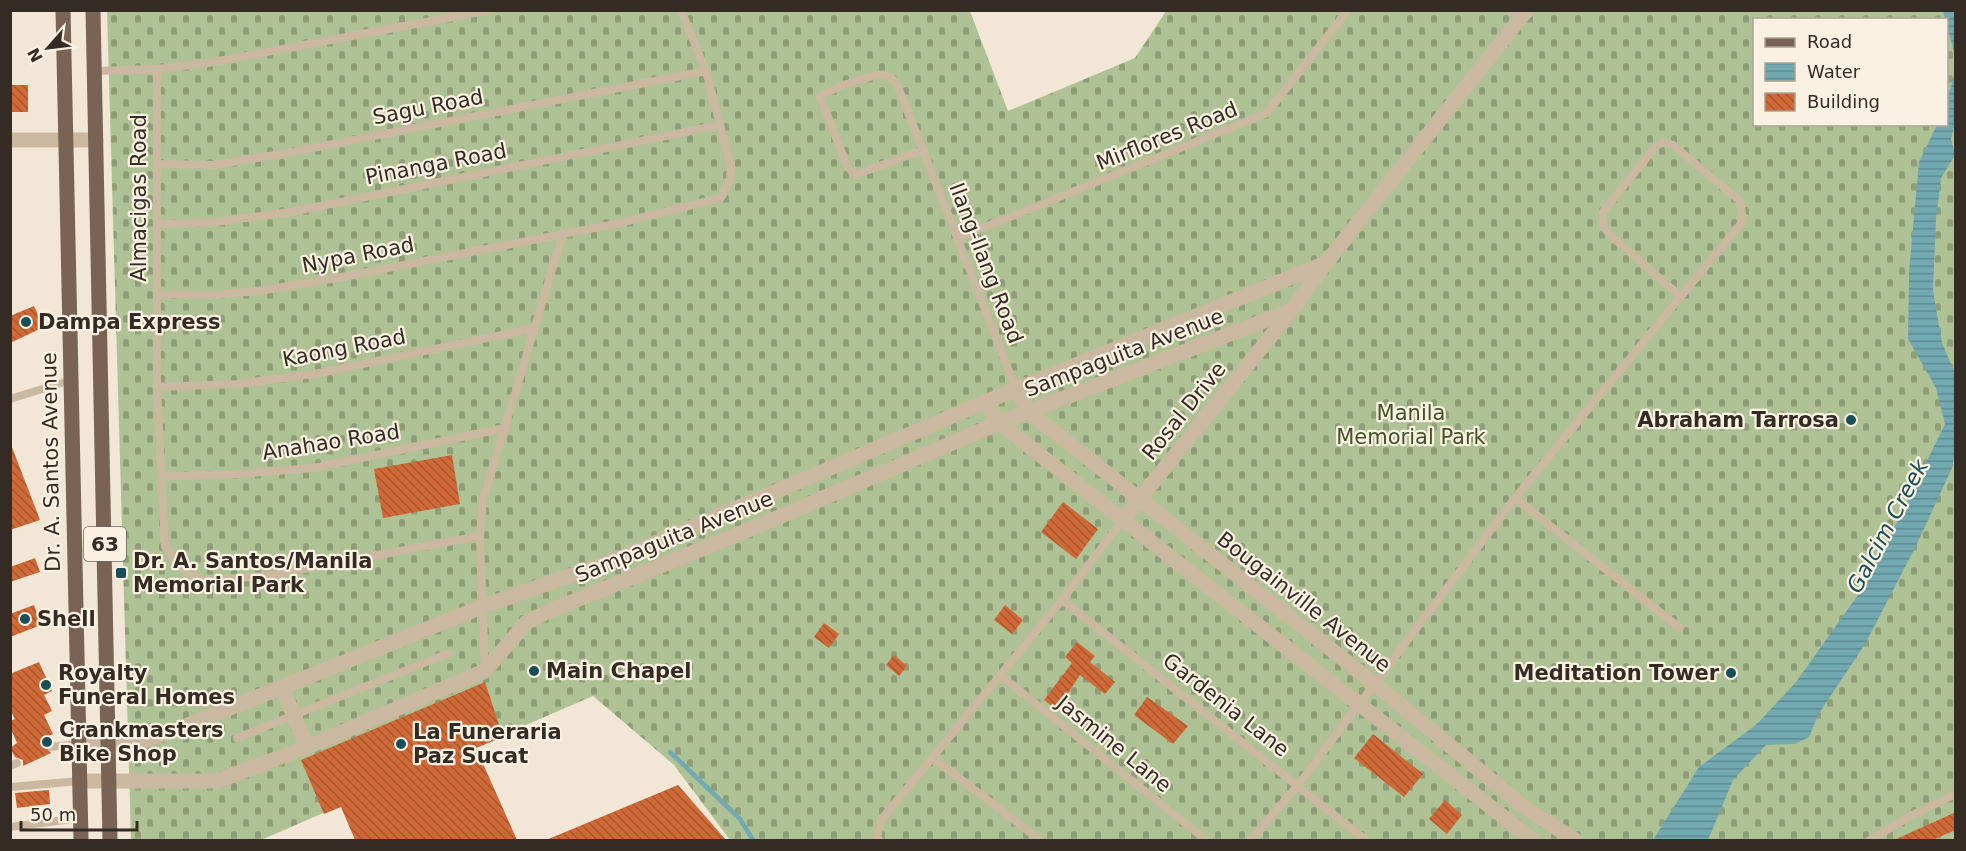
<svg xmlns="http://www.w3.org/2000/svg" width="1966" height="851" font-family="'DejaVu Sans',sans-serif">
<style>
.cemetery{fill:url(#cemetery-stones);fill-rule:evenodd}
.water{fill:url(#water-rules)}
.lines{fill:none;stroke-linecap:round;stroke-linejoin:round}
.stream{stroke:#73a9b1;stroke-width:4.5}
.building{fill:url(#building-back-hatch)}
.lane{stroke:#cbb8a1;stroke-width:8}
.street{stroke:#cbb8a1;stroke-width:15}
.primary{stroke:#786354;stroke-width:15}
.poi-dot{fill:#184e58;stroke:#faf1e2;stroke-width:2}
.labels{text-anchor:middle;stroke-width:4.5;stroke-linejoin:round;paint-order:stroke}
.shield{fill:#faf1e2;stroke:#6f665d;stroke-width:1.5}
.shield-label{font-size:20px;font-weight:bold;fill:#342b24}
.street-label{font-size:21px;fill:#342b24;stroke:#faf1e2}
.poi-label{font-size:21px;font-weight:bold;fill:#342b24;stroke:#faf1e2;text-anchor:start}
.park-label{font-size:21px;fill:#405427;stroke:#faf1e2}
.water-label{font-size:22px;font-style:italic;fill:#184e58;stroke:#faf1e2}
</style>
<defs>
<pattern id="cemetery-stones" width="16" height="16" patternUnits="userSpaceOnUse" patternTransform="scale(1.5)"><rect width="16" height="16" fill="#afc295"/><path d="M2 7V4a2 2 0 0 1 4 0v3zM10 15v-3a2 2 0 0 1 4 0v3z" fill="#8f9e79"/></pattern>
<pattern id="water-rules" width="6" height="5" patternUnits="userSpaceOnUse" patternTransform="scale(1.5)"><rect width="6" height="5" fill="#73a9b1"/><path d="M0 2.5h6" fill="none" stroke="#5f8a90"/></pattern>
<pattern id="building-back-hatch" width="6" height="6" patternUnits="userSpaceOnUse" patternTransform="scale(1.5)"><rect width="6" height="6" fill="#cf6937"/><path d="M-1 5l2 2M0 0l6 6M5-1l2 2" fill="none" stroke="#a9572e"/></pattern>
</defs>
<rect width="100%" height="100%" fill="#f2e7d6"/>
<path class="cemetery" d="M 107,11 L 970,11 L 1008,111 L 1135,58 L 1166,11 L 1955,11 L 1955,840 L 730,840 L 674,765 L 593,696 L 261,840 L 131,840 ZM 1754,20 L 1946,20 L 1946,124 L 1754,124 Z"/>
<g class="water">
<path d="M 1943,11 L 1955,11 L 1955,56 Z"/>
<path d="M 1955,73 L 1955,122 L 1951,139 L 1955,155 L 1941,178 L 1936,219 L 1933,291 L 1942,343 L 1955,373 L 1956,444 L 1952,468 L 1915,548 L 1865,644 L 1818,715 L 1809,737 L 1795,744 L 1766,745 L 1733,780 L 1708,840 L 1653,840 L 1699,767 L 1757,724 L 1796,682 L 1868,581 L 1945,424 L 1936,388 L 1908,339 L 1909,272 L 1919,162 L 1937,125 L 1946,124 L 1947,98 Z"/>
</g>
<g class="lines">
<path class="stream" d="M 670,752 L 740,819 L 753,840"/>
</g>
<g class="building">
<rect x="10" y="85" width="18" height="27"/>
<path d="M 34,306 L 44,327 L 10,343 L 10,316 Z"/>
<path d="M 10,442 L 40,520 L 10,530 Z"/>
<path d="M 452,455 L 460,504 L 383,518 L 374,469 Z"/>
<path d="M 1063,502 L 1098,529 L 1076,559 L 1041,532 Z"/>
<path d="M 35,558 L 40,572 L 10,582 L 10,567 Z"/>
<path d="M 34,605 L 41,625 L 10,637 L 10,614 Z"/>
<path d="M 1005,605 L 1023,620 L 1012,634 L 994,620 Z"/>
<path d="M 824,623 L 839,634 L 829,648 L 814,637 Z"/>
<path d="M 1077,642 L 1095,656 L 1090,662 L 1115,682 L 1105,694 L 1080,675 L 1057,710 L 1044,700 L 1072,663 L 1065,657 Z"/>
<path d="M 894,655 L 907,666 L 899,676 L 886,665 Z"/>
<path d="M 39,662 L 52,691 L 44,695 L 52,711 L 44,715 L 53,734 L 46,737 L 49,741 L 45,747 L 51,753 L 23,766 L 23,760 L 15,757 L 10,748 L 17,743 L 10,727 L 10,721 L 15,719 L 10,709 L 10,674 Z"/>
<path d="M 485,682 L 503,737 L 476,748 L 517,840 L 355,840 L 341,807 L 324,814 L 301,760 Z"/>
<path d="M 1147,697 L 1188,726 L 1173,744 L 1134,715 Z"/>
<path d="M 1373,734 L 1423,774 L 1404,797 L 1354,758 Z"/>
<path d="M 678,785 L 726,840 L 546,840 Z"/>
<path d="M 49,790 L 50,804 L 17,808 L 15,793 Z"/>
<path d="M 1445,800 L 1462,815 L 1447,834 L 1429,819 Z"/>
<path d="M 1956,812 L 1956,830 L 1932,840 L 1894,840 Z"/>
</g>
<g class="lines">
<g class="lane">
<path d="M 1509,10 L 1520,19"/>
<path d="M 157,69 L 157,387 L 165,546 L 175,561 L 187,573 L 203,580 L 267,576 L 480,536"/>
<path d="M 95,71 L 157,69 L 208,63 L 490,10"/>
<path d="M 877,75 L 887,75 L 896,82 L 923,150 L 855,175 L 847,166 L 820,96 L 843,85 Z"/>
<path d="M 923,150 L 1016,389"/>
<path d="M 157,164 L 214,165 L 287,153 L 706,71"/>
<path d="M 157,224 L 216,222 L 291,212 L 720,125"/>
<path d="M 958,238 L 1267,113 L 1348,10"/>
<path d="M 157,294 L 216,295 L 259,291 L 337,278 L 615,224 L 721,198 L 730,180 L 731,167 L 706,71 L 681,10"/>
<path d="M 157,387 L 237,384 L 315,374 L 535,328"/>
<path d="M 10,399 L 71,380"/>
<path d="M 162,476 L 225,475 L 314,468 L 505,428"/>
<path d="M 1515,498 L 1680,628"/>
<path d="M 1062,600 L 1366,840"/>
<path d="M 485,670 L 480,536 L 483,500 L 563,233"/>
<path d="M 1000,675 L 1206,840"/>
<path d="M 237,738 L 449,653"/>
<path d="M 51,747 L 78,744"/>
<path d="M 933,758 L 1040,840"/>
<path d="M 10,766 L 17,763"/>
<path d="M 10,787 L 80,781"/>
<path d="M 10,827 L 81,818"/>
<path d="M 879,840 L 877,838 L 881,820 L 1062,600 L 1122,521"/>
<path d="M 1251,840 L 1298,785 L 1515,498 L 1743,221 L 1740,201 L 1673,145 L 1663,142 L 1656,146 L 1602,213 L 1603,226 L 1610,235 L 1679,295"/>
<path d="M 1870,840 L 1916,813 L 1956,794"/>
</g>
<g class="street">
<path d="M 10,140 L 96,140"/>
<path d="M 1016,389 L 1029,412 L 1375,684 L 1524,807 L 1575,840"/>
<path d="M 985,402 L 999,423 L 1533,840"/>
<path d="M 1122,521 L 1292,310 L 1326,263 L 1527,10"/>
<path d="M 282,687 L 307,747"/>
<path d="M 78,744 L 137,743 L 178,729 L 484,606 L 620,558 L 985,402 L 1326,263"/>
<path d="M 80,781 L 217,781 L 307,747 L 485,671 L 527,622 L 547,612 L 746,531 L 999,423 L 1292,310"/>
</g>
<g class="primary">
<path d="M 63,10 L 81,840"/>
<path d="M 93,10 L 110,840"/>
</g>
</g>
<g class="poi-dot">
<circle cx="26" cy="322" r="6"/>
<circle cx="1851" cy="420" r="6"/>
<rect x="115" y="567" width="12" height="12" rx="3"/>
<circle cx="25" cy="619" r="6"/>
<circle cx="534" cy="671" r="6"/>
<circle cx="1731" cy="673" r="6"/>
<circle cx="46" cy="685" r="6"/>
<circle cx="47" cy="742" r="6"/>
<circle cx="401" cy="744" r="6"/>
</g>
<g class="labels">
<rect class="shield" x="84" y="527" width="42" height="34" rx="4.5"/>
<g class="shield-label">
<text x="105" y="551">63</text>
</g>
<g class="street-label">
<text transform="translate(428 107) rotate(-11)" y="7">Sagu Road</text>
<text transform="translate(1167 136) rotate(-22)" y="7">Mirflores Road</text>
<text transform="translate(436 164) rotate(-11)" y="7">Pinanga Road</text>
<text transform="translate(139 198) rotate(-90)" y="7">Almacigas Road</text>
<text transform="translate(358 255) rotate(-11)" y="7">Nypa Road</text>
<text transform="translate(986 263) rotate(69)" y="7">Ilang-Ilang Road</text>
<text transform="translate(344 348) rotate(-11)" y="7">Kaong Road</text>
<text transform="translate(1124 353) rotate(-21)" y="7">Sampaguita Avenue</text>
<text transform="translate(1184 411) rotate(-51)" y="7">Rosal Drive</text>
<text transform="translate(331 442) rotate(-9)" y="7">Anahao Road</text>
<text transform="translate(51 462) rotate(-91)" y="7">Dr. A. Santos Avenue</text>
<text transform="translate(674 537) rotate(-22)" y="7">Sampaguita Avenue</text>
<text transform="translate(1304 602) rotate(38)" y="7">Bougainville Avenue</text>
<text transform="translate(1226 705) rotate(38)" y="7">Gardenia Lane</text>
<text transform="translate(1114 744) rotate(39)" y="7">Jasmine Lane</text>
</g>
<g class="poi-label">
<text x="38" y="329">Dampa Express</text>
<text x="1839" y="427" text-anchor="end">Abraham Tarrosa</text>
<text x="133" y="568">Dr. A. Santos/Manila<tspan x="133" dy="24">Memorial Park</tspan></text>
<text x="37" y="626">Shell</text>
<text x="546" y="678">Main Chapel</text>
<text x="58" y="680">Royalty<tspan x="58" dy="24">Funeral Homes</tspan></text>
<text x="1719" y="680" text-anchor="end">Meditation Tower</text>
<text x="59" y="737">Crankmasters<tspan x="59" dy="24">Bike Shop</tspan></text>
<text x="413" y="739">La Funeraria<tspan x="413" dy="24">Paz Sucat</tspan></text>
</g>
<g class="park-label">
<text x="1411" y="420">Manila<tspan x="1411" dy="24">Memorial Park</tspan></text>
</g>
<g class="water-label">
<text transform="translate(1887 526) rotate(-62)" y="8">Galcim Creek</text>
</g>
</g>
<rect width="1966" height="851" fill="none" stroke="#342b24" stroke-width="24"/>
<rect x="1753" y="18" width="195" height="108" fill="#faf1e2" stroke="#aba296" stroke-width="1.5"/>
<rect x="1765" y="38" width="30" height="9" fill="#786354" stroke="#aba296" stroke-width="1.5"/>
<text x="1807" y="48" font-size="18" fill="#342b24">Road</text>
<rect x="1765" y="63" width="30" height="18" fill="url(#water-rules)" stroke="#aba296" stroke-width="1.5"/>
<text x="1807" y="78" font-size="18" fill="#342b24">Water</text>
<rect x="1765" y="93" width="30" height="18" fill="url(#building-back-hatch)" stroke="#aba296" stroke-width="1.5"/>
<text x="1807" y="108" font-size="18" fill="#342b24">Building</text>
<g transform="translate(48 48) rotate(242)" stroke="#faf1e2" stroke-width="4.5" paint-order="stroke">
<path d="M0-4.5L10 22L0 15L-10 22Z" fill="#342b24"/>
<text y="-9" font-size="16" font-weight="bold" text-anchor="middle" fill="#342b24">N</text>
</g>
<path d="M21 821v9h116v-9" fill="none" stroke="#342b24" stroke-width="3"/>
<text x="30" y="821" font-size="18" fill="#342b24" stroke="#faf1e2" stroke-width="4.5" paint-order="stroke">50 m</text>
</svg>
